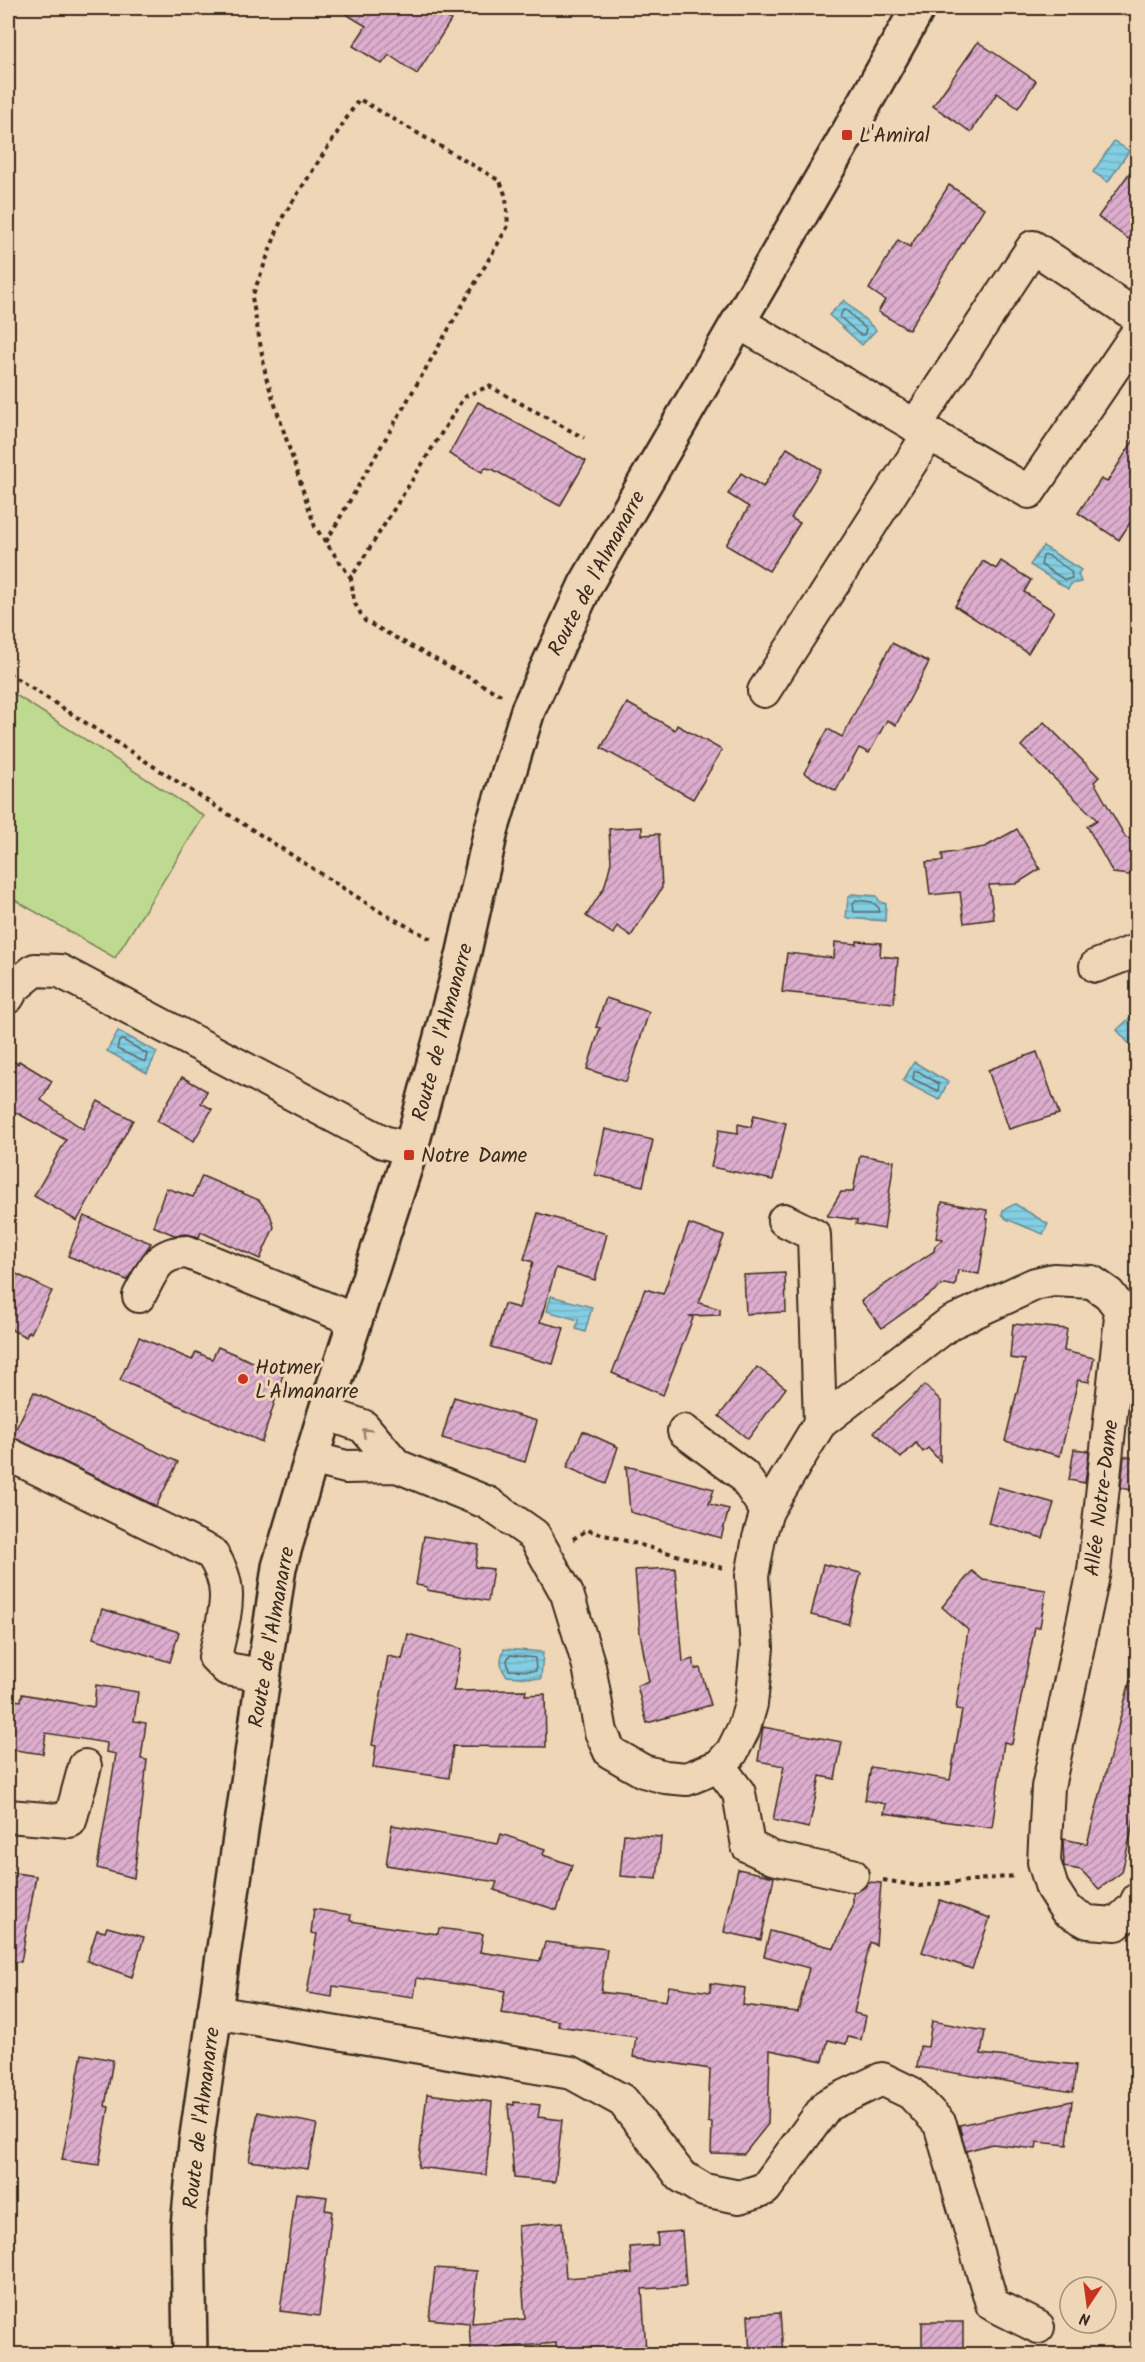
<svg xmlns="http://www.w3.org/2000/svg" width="1145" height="2362" font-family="Kalam,sans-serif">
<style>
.green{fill:#beda91;stroke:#7c8258;stroke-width:1.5}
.water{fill:url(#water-rules);stroke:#668c94;stroke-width:1.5}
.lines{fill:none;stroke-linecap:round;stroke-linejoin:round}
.shore{stroke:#586c6d;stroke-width:1.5}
.building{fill:url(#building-hatch);stroke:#3b2a1e;stroke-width:1.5}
.minor-casing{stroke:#3b2a1e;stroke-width:36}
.major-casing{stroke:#3b2a1e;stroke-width:38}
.path{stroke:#3b2a1e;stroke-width:4;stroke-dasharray:4.5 4.5;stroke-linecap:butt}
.minor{stroke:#eed6b6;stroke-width:32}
.major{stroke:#eed6b6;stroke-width:33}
.oneway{stroke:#94806a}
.poi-dot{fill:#c8321e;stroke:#eed6b6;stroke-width:2}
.labels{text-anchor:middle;stroke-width:6;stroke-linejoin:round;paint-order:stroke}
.poi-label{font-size:21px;fill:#3b2a1e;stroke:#eed6b6;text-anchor:start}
.street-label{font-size:21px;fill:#3b2a1e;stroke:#eed6b6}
</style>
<defs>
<pattern id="water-rules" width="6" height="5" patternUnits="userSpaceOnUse" patternTransform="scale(1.5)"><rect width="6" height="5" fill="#83cee3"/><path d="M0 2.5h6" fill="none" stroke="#72b1c2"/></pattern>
<pattern id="building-hatch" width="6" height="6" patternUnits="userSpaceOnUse" patternTransform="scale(1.5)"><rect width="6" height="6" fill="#ddadce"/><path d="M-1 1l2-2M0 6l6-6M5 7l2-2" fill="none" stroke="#b48da7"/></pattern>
</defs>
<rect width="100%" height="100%" fill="#eed6b6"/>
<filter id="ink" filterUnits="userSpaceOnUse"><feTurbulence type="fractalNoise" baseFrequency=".0167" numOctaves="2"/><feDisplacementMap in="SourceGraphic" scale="12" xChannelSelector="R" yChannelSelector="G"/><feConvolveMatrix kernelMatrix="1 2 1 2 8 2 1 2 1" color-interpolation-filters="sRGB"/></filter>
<g filter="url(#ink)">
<path class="green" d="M 8,690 L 204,816 L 115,958 L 8,896 Z"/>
<g class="water">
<path d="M 1114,141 L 1129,151 L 1108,182 L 1093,172 Z"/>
<path d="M 844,300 L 876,330 L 862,345 L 829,315 Z"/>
<path d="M 1043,546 L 1081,570 L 1078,574 L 1081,582 L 1071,584 L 1068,589 L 1030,565 Z"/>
<path d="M 852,894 L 877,896 L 879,901 L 886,904 L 885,921 L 846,918 L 848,898 Z"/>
<path d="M 1137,1011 L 1137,1040 L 1131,1046 L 1117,1030 Z"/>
<path d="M 118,1031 L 157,1052 L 147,1073 L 107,1051 Z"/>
<path d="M 914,1062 L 948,1082 L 939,1100 L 903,1081 Z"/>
<path d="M 1015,1204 L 1048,1224 L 1043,1234 L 1006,1219 L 1002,1214 L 1003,1210 Z"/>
<path d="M 551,1296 L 592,1307 L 585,1332 L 576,1329 L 578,1320 L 547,1311 Z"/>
<path d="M 504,1649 L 543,1652 L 541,1679 L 507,1676 C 499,1667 500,1659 504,1649 Z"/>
</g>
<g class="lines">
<g class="shore">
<path d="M 843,310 L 846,310 L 866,329 L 864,335 L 860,335 L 840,317 Z"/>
<path d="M 1047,555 L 1071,571 L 1072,578 L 1065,580 L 1041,565 L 1043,556 Z"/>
<path d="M 856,900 L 872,902 L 879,908 L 879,912 L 854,912 L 853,903 Z"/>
<path d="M 123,1040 L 147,1054 L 145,1062 L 117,1049 L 119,1041 Z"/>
<path d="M 918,1071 L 939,1084 L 938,1091 L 913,1079 L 914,1072 Z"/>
<path d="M 510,1655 L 535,1658 L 536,1671 L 509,1670 L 507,1660 Z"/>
</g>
</g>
<g class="building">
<path d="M 336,8 L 434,8 L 451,20 L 417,74 L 389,55 L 382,64 L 353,46 L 366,26 Z"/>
<path d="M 978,42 L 1036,81 L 1018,108 L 997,93 L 971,132 L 933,106 Z"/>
<path d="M 1137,162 L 1137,245 L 1098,217 Z"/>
<path d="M 949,185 L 984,208 L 909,330 L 878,312 L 885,300 L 869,289 L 898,240 L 910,247 Z"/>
<path d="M 478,402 L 586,461 L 560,506 L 492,469 L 485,468 L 482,472 L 449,454 Z"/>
<path d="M 1137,435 L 1137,512 L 1119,540 L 1078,513 L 1101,479 L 1107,482 Z"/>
<path d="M 787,448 L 821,469 L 791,518 L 800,523 L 769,571 L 726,545 L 749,507 L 728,494 L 741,473 L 763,487 Z"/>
<path d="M 983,561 L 996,569 L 1001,561 L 1031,580 L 1024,592 L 1054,611 L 1028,653 L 955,606 Z"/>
<path d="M 892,643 L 929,662 L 896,725 L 887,720 L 869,753 L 859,748 L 836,791 L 804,773 L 828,729 L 842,737 Z"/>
<path d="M 627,703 L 675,730 L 677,725 L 722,750 L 693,799 L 601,748 Z"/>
<path d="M 1044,722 L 1099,777 L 1094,782 L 1126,838 L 1137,840 L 1137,876 L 1113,873 L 1087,826 L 1097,820 L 1021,746 Z"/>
<path d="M 642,827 L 642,835 L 659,834 L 662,888 L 631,936 L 617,926 L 613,934 L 586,916 L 604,888 L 608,874 L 611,862 L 609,829 Z"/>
<path d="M 1017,829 L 1040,869 L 1016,884 L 989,885 L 994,919 L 964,923 L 960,892 L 930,895 L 926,862 L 943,861 L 942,854 L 985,847 Z"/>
<path d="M 857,941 L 881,943 L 880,956 L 898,958 L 894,1003 L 782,992 L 787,953 L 834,958 L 835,942 L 857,944 Z"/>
<path d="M 606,998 L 649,1012 L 626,1082 L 587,1069 L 600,1028 L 596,1027 Z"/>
<path d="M 1037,1052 L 1059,1114 L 1009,1129 L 988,1070 Z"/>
<path d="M 8,1058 L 18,1064 L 19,1061 L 52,1081 L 41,1100 L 83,1129 L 98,1101 L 133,1120 L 77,1221 L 34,1196 L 66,1140 L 8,1108 Z"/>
<path d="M 182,1077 L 207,1091 L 201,1103 L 212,1109 L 194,1141 L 157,1121 Z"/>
<path d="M 754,1115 L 786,1123 L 773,1180 L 711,1167 L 719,1130 L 738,1133 L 738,1124 L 751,1127 Z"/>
<path d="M 605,1129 L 653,1140 L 643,1186 L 595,1175 Z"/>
<path d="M 860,1155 L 894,1161 L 884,1229 L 856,1224 L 857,1220 L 827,1216 L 841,1192 L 853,1192 Z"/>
<path d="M 202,1176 L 259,1200 L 270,1214 L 274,1227 L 260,1259 L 201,1232 L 199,1237 L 186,1234 L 174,1235 L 153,1226 L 166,1188 L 193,1197 Z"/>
<path d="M 942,1202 L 987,1210 L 986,1219 L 988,1219 L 979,1274 L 958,1270 L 955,1286 L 944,1284 L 882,1328 L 861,1301 L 934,1251 L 935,1246 L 943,1239 L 936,1238 Z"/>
<path d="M 538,1213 L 607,1234 L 595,1280 L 556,1268 L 540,1322 L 564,1328 L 553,1364 L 491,1347 L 504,1304 L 519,1308 L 533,1262 L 524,1259 Z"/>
<path d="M 84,1216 L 151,1243 L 127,1280 L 68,1256 Z"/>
<path d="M 689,1224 L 724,1236 L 699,1303 L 720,1309 L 720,1315 L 690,1316 L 693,1318 L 663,1395 L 612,1373 L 645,1289 L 663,1294 Z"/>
<path d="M 8,1270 L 52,1291 L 31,1333 L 29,1331 L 26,1337 L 8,1328 Z"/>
<path d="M 785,1273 L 786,1312 L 746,1314 L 744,1275 Z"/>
<path d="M 1013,1324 L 1067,1329 L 1064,1351 L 1094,1358 L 1089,1382 L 1078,1380 L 1060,1456 L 1005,1441 L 1025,1360 L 1010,1358 Z"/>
<path d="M 139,1337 L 192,1360 L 196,1352 L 212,1359 L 218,1347 L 283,1375 L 262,1442 L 120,1380 Z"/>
<path d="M 757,1367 L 786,1388 L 748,1439 L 719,1416 Z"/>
<path d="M 925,1385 L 941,1401 L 940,1461 L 928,1448 L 923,1452 L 916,1443 L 901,1458 L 874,1432 Z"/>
<path d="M 34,1392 L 178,1462 L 156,1506 L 12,1437 Z"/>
<path d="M 454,1397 L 537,1421 L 525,1462 L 442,1438 Z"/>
<path d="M 583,1431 L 618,1447 L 606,1484 L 567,1467 Z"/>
<path d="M 1074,1449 L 1089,1451 L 1085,1483 L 1069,1480 Z"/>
<path d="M 1124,1456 L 1137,1459 L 1137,1491 L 1121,1488 Z"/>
<path d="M 626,1466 L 714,1489 L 709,1504 L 729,1509 L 721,1538 L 630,1512 Z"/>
<path d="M 998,1487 L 1054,1503 L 1043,1538 L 988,1523 Z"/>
<path d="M 424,1536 L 479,1545 L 475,1567 L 493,1569 L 488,1601 L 427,1590 L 427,1587 L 416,1585 Z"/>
<path d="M 823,1564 L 861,1573 L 848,1624 L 811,1615 Z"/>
<path d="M 675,1568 L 683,1662 L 693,1659 L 695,1669 L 700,1668 L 711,1705 L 647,1723 L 637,1686 L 649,1682 L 640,1633 L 635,1570 Z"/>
<path d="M 972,1571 L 983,1580 L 1046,1590 L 1040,1627 L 1035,1627 L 1012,1744 L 1004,1742 L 992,1828 L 884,1813 L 886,1804 L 865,1800 L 871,1767 L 950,1780 L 962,1710 L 956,1709 L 968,1630 L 942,1607 Z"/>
<path d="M 102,1609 L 179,1632 L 170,1662 L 93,1638 Z"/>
<path d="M 408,1634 L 462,1649 L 453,1691 L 526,1690 L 525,1695 L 545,1694 L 546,1747 L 453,1746 L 449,1778 L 373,1767 L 376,1746 L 372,1745 L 388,1656 L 402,1659 Z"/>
<path d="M 1130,1681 L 1137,1682 L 1137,1807 L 1122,1872 L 1099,1889 L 1081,1870 L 1064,1867 L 1063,1839 L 1087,1844 Z"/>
<path d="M 96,1685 L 138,1692 L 134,1721 L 146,1723 L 141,1759 L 147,1760 L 134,1878 L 97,1868 L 116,1754 L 106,1752 L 107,1743 L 46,1733 L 43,1754 L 8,1749 L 8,1699 L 21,1701 L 22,1694 L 94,1707 Z"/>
<path d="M 763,1727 L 842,1742 L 835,1779 L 820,1776 L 809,1828 L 773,1820 L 784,1766 L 758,1761 Z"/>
<path d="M 392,1825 L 498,1844 L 501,1834 L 545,1849 L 543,1855 L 572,1865 L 557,1910 L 494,1890 L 497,1882 L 386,1865 Z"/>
<path d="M 624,1834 L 661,1837 L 657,1879 L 620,1876 Z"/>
<path d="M 738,1869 L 774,1877 L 761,1940 L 724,1932 Z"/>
<path d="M 8,1872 L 36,1876 L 21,1962 L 8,1961 Z"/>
<path d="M 868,1882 L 881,1883 L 876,1945 L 870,1942 L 854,2013 L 866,2016 L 861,2040 L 848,2037 L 846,2044 L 828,2040 L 823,2061 L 770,2050 L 768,2124 L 744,2154 L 711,2153 L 712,2123 L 708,2122 L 710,2069 L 633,2057 L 636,2037 L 558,2026 L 559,2021 L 501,2013 L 505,1991 L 417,1978 L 414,1997 L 333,1986 L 332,1997 L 307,1993 L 317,1934 L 311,1933 L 314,1909 L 351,1915 L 350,1921 L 395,1928 L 438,1934 L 439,1928 L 483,1934 L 480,1952 L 540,1961 L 545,1942 L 607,1949 L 601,1992 L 666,2001 L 669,1986 L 710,1992 L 711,1983 L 745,1988 L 743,2005 L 798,2012 L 809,1968 L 764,1956 L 770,1931 L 834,1948 L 853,1906 L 853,1892 L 865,1887 Z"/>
<path d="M 940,1900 L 990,1918 L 972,1969 L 922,1952 Z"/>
<path d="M 107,1927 L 144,1937 L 132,1977 L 87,1961 L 97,1930 L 105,1932 Z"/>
<path d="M 932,2021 L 985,2031 L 981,2054 L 1076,2065 L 1073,2092 L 917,2067 L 920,2046 L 928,2047 Z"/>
<path d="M 82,2054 L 113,2060 L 105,2106 L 109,2107 L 99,2165 L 62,2160 Z"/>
<path d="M 427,2094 L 492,2102 L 486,2175 L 418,2167 Z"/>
<path d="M 1072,2101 L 1067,2145 L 1037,2142 L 1036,2149 L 992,2144 L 966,2151 L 959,2125 Z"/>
<path d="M 514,2102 L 540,2105 L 538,2117 L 562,2120 L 555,2182 L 514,2178 L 508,2104 L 514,2105 Z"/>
<path d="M 258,2112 L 317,2124 L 308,2169 L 249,2161 Z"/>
<path d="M 296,2193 L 327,2197 L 325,2210 L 332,2211 L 319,2316 L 280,2311 Z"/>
<path d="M 562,2222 L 566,2278 L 632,2273 L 630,2247 L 658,2245 L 657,2233 L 682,2231 L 686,2286 L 642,2289 L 646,2351 L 557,2355 L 556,2343 L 497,2348 L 498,2355 L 471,2355 L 469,2323 L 429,2319 L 435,2268 L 477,2271 L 472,2323 L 525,2319 L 518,2226 Z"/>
<path d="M 780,2313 L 783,2355 L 750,2355 L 748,2315 Z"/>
<rect x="922" y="2322" width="41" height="33"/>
</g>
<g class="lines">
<g class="minor-casing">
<g id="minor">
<path d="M 738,322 L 1029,492 L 1138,332"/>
<path d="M 915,426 L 1033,247 L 1138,317"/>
<path d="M 764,691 L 929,434"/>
<path d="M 1096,966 L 1138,950"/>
<path d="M 8,997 L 13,988 L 35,970 L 60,971 L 383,1142 L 411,1149"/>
<path d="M 784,1220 L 814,1235 L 820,1423"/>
<path d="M 139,1296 C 153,1271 156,1253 187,1252 L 355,1320"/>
<path d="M 325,1413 L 363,1426 L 397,1466"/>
<path d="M 684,1431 L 743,1475 L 767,1511"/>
<path d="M 8,1454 L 211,1553 C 237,1589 223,1617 215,1657 L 227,1669 L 262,1675"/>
<path d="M 311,1458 L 346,1467 L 397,1466 L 488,1503 L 534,1535 L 567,1594 L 589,1666 L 601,1732 L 610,1752 L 643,1771 L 665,1777 L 687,1779 L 719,1766 L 732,1752 L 744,1728 L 751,1704 L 757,1648 L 752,1576 L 759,1538 L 767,1511 L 820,1423 L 950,1323 L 1035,1284 L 1053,1280 L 1092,1282 L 1109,1294 L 1118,1306 L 1121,1317 L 1094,1571 L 1048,1787 L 1044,1862 L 1052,1888 L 1066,1910 L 1088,1922 L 1116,1924 L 1134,1907 L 1138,1899"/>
<path d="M 719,1766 L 739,1793 L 748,1846 L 773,1858 L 852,1875"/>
<path d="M 8,1816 L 70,1821 L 85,1766"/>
<path d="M 214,2012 L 572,2073 L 623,2101 L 681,2176 L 704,2190 L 739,2197 L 765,2189 L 827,2105 L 882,2079 L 911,2093 L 940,2124 L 992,2304 L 1038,2327"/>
</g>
</g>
<g class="major-casing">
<path id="major" d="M 190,2354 L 188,2226 L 196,2143 L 279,1567 L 325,1413 L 409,1155 L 463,956 L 491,831 L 528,710 L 586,584 L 847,135 L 918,8"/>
</g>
<g class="path">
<path d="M 326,542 L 508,226 L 506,197 L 500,181 L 359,99 L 282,218 L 252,297 L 266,377 L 315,527 L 351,578"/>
<path d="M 8,673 L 379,911 L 433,940"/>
<path d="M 501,695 L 365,621 L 354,602 L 351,578 L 464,397 L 489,386 L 584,438"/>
<path d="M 573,1539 L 587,1530 L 723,1568"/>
<path d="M 883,1880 L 919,1886 L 1015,1876"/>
</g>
<use href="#minor" class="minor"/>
<use href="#major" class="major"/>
</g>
<defs><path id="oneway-chevron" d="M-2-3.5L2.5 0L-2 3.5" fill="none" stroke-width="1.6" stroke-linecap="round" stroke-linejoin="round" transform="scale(1.5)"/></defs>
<use class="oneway" href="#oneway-chevron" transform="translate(366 1432) rotate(-137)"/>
</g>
<g class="poi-dot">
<rect x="841" y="129" width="12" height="12" rx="3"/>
<rect x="403" y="1149" width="12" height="12" rx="3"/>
<circle cx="243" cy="1379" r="6"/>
</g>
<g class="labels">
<g class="poi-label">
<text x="859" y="142">L'Amiral</text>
<text x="421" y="1162">Notre Dame</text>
<text x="255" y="1374">Hotmer<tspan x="255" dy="24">L'Almanarre</tspan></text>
</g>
<g class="street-label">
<text transform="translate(596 573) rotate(-62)" y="7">Route de l'Almanarre</text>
<text transform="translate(442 1032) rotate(-75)" y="7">Route de l'Almanarre</text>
<text transform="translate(1101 1498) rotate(-83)" y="7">Allée Notre-Dame</text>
<text transform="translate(271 1637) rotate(-80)" y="7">Route de l'Almanarre</text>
<text transform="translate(201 2118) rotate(-83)" y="7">Route de l'Almanarre</text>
</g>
</g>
<rect width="1145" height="2362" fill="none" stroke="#eed6b6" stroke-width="30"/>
<rect x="15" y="15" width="1115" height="2332" fill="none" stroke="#3b2a1e" stroke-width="2" filter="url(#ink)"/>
<g transform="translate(1088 2305) rotate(193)"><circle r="28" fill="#eed6b6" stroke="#a69179" stroke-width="1.5"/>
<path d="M0-4.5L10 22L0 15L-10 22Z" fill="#c8321e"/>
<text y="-9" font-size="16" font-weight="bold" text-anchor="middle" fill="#3b2a1e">N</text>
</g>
</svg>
